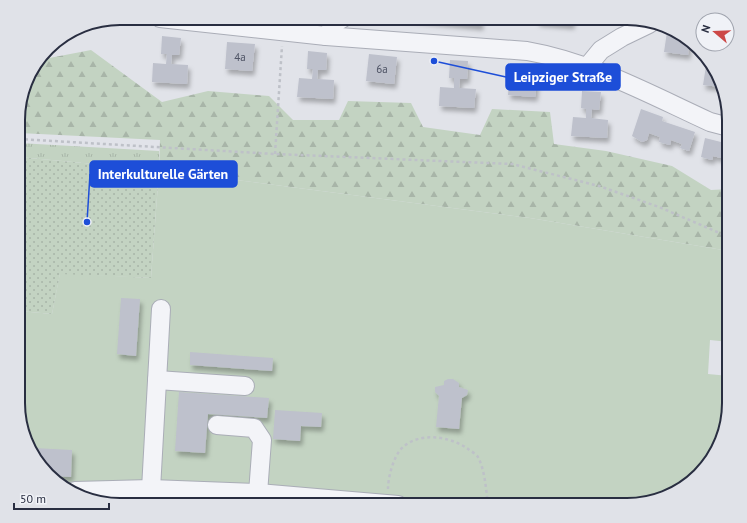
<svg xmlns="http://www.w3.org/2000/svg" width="747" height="523" font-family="'PT Sans',sans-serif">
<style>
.grass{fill:url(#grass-tufts)}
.forest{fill:url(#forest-firs)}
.park{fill:#c3d3c2}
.garden{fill:url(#garden-dots)}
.building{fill:#bec1cc;filter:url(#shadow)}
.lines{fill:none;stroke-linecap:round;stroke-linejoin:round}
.minor-casing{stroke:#aaadb7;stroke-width:20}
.path{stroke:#bec1c8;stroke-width:2.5;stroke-dasharray:3 3;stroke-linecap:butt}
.minor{stroke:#f3f4f8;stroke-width:18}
.labels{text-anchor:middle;stroke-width:3;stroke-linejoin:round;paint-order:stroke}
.number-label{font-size:11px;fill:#4e5364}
.rim{fill:none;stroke:#292e41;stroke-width:2}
.leader{fill:none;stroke:#1d4ed8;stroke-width:1.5}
.callout-dot{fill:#1d4ed8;stroke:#f0f2f7;stroke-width:1.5}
.callout{fill:#1d4ed8;stroke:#1d4ed8;stroke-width:1.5}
.callout-label{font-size:14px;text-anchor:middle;font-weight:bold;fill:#fff}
</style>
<defs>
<pattern id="grass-tufts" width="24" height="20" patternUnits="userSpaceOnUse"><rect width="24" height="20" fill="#c3d3c2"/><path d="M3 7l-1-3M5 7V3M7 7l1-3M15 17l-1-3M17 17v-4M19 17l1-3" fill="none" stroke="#a8b5a8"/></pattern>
<pattern id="forest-firs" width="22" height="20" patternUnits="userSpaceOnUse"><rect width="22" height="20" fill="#c3d3c2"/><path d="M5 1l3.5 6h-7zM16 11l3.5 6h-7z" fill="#a8b5a8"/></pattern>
<pattern id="garden-dots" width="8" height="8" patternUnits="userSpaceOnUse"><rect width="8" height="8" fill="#c3d3c2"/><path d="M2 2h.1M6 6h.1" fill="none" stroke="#a8b5a8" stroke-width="1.8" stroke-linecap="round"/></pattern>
<filter id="shadow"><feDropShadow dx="2.5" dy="4.5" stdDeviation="2" flood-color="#0004"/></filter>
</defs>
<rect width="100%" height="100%" fill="#e1e3e9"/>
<path class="grass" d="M 19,143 L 159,151 L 159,170 L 19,157 Z"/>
<path class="forest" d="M 91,50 L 162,102 L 208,91 L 269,96 L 293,120 L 339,120 L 348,101 L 411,103 L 423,127 L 480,135 L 492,109 L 550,112 L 554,144 L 606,151 L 672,166 L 711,190 L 729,189 L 729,251 L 530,218 L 159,170 L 160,140 L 19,133 L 19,106 L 32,69 L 39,60 Z"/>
<path class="park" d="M 159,170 L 530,218 L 729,251 L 729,342 L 710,340 L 708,374 L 729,376 L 729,410 L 708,465 L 673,494 L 628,505 L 113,505 L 58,484 L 32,454 L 19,416 L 19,311 L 52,314 L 60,273 L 151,278 Z"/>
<path class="garden" d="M 19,157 L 159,170 L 151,278 L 60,274 L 52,314 L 19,311 Z"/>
<g class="building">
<path d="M 399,18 L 481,18 L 481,26 Z"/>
<path d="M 537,18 L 573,18 L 572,25 L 537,22 Z"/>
<path d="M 667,32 L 689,39 L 688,55 L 664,52 Z"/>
<path d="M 162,36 L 181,38 L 179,55 L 172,55 L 171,64 L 188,65 L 187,84 L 152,82 L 153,63 L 166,64 L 167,54 L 161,54 Z"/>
<path d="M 227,42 L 255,44 L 252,71 L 225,69 Z"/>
<path d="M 308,51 L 327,53 L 326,70 L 318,70 L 317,79 L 334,80 L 333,99 L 297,97 L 299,78 L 312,79 L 313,69 L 307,69 Z"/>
<path d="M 369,54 L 397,57 L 394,84 L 366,81 Z"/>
<path d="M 450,60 L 468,61 L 467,79 L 460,79 L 459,88 L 476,89 L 474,108 L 439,106 L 440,87 L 454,88 L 454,78 L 449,78 Z"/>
<path d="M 706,66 L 714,67 L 715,69 L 721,87 L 703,85 Z"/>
<path d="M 510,68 L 538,70 L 535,97 L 508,95 Z"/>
<path d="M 582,91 L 601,92 L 599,110 L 592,109 L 591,118 L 608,120 L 607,138 L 571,136 L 573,117 L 586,118 L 586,109 L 581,108 Z"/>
<path d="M 641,109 L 663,117 L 662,121 L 695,132 L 689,151 L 680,148 L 682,144 L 671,140 L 670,145 L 659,142 L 660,137 L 649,133 L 647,140 L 642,142 L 632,136 Z"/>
<path d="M 705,138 L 729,144 L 729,160 L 713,156 L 712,160 L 701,157 Z"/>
<path d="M 121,298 L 140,299 L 136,356 L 117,354 Z"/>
<path d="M 190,352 L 273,358 L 272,371 L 190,365 Z"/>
<path d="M 448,379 L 453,379 L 459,383 L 459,387 L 468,390 L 467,395 L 462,398 L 459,429 L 436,427 L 439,396 L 435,392 L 435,387 L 444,385 L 444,381 Z"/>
<path d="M 179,392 L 269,398 L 267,418 L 208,414 L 205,453 L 175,451 Z"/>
<path d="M 275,410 L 322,413 L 321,427 L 301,426 L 300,441 L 273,439 Z"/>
<path d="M 34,448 L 72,450 L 71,477 L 51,476 L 34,457 Z"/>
</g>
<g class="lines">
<g class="minor-casing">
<g id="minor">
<path d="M 160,18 L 326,36 L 527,51 C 591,62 651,95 710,122 L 729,127"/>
<path d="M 326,36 L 338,21 L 343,18"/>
<path d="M 587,67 L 601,50 L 622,37 L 649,24"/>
<path d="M 157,380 L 245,386"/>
<path d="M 217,425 L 254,428 L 262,440 L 258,493"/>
<path d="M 75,491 L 151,489 L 161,309"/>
<path d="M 149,505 L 151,489 L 258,493 L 398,505"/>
</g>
</g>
<g class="path">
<path d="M 19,139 L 275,154 L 512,164 L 599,186 L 659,207 L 729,237"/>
<path d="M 275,154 L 282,46"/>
<path d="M 388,489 C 388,478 393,458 401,449 C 418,431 450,436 468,449 C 471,451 476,454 478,457 C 485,470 486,490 488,505"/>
</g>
<use href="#minor" class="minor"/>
</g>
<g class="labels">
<g class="number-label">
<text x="240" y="61">4a</text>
<text x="382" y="73">6a</text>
</g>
</g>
<path d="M0 0H747V523H0ZM120 25H627A95 95 0 0 1 722 120V403A95 95 0 0 1 627 498H120A95 95 0 0 1 25 403V120A95 95 0 0 1 120 25Z" fill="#e0e2e8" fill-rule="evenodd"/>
<path class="rim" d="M120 25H627A95 95 0 0 1 722 120V403A95 95 0 0 1 627 498H120A95 95 0 0 1 25 403V120A95 95 0 0 1 120 25Z"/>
<path class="leader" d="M434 61L506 77M87 222L90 174"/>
<g class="callout-dot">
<circle cx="434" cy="61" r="4"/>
<circle cx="87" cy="222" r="4"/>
</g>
<g class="callout">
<rect x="506" y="64" width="114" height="26" rx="4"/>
<rect x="90" y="161" width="147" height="26" rx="4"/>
</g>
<g class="callout-label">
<text x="563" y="82">Leipziger Straße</text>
<text x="163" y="179">Interkulturelle Gärten</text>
</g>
<g transform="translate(715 32) rotate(289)"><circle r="19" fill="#f0f2f7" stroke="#a0a4ae"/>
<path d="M0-3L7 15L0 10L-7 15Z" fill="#cc4847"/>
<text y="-6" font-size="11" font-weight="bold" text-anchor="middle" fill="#292e41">N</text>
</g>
<path d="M14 503v6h95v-6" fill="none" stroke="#292e41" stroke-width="2"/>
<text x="20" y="503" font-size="12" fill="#292e41" stroke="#f0f2f7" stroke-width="3" paint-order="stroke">50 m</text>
</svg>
